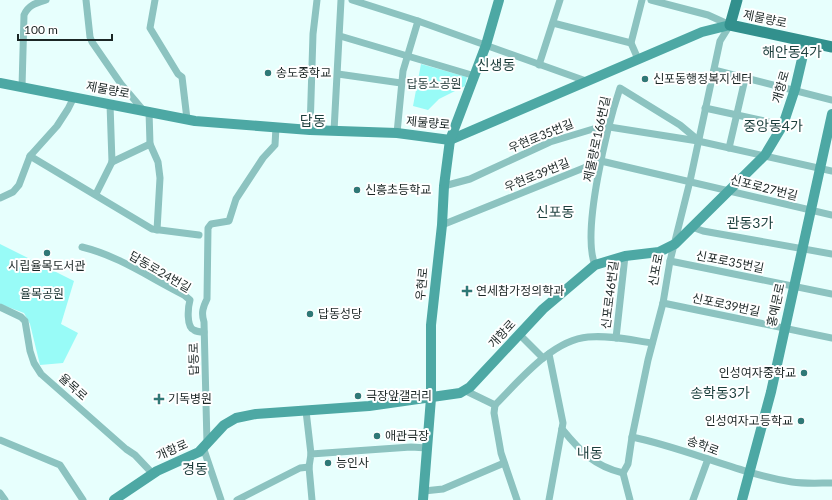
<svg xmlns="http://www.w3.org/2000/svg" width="832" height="500" font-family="Lato,'Noto Sans KR',sans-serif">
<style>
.green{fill:#98fbf7}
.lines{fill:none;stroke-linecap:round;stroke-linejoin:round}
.street{stroke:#8cc3c0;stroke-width:7}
.secondary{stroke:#4da8a4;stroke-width:10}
.primary{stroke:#32908d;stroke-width:11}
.poi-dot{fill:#2f7876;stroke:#fff;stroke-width:1.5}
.labels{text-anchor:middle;stroke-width:4;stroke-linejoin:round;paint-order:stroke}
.street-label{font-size:12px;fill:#1b2625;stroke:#fff}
.poi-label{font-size:12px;fill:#1b2625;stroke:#fff;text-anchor:start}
.park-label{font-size:12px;fill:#233c3b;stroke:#fff}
.quarter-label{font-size:14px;fill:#1c3f3d;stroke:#fff}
</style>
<rect width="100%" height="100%" fill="#e7fffd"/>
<g class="green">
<path d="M 421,64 L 467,77 L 465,86 L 439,99 L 428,110 L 413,106 Z"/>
<path d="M 0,244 L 74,281 L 61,324 L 78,333 L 63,363 L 40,365 L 30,324 L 24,313 L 0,304 Z"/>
</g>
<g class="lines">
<g class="street">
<path d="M 86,0 L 90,37 L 92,42 L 121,84 L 143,110"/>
<path d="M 155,0 L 150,28 L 178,74 L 182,77 L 187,119"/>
<path d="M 352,0 L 418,21 L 586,81"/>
<path d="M 553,23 L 631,43"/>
<path d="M 340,36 L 475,76"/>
<path d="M 638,59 L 631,43 L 642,0"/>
<path d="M 539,65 L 560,0"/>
<path d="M 714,70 L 832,100"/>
<path d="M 338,74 L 401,83"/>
<path d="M 22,87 L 24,15 C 28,5 36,3 46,0"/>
<path d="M 705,108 L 783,125"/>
<path d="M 149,111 L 150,144"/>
<path d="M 310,130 L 313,34 L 317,0"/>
<path d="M 334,131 L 341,0"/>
<path d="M 397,133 L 403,71 L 418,21"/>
<path d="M 729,148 L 745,79"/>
<path d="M 30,156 L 152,229 L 199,235"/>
<path d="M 112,162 L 150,144 L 158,162 L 160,178 L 157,230"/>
<path d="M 444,186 L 470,179 L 550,142 L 603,126 L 698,141 L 832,171"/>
<path d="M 96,194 L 112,162 L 110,104"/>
<path d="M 0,198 L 13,192 L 19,185 L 30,156 L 57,126 L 68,109 L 74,97"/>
<path d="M 442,225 L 601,161 L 832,215"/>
<path d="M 692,227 L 703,231 L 832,254"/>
<path d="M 82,247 C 119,256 150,278 184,295 L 190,300 C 188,307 186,327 194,330 C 197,332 201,332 204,332"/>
<path d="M 670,261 L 832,294"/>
<path d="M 595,265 C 581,231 608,124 620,88 L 680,125 L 698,140"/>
<path d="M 663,303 L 832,338"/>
<path d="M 0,307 L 21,317 L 25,321 L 30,351 L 34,363 L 41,374 L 126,449 L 135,455 L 153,474"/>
<path d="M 519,334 L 543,358"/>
<path d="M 616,338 L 625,256"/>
<path d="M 549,354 L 563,423 L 549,500"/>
<path d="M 464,390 L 495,405"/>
<path d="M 495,405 C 519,381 552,340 588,337 C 609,335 631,340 652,343"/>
<path d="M 495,405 L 494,413 L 501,453 L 517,500"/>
<path d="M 306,411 L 311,454"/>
<path d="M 562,429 C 581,452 594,466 623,473"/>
<path d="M 632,437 C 686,448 737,473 792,482 C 805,484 819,483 832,483"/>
<path d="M 0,440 L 60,465 L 83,500"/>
<path d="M 207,444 L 204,322 C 201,313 203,307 207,299 L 208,228 L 211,224 L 229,221 L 236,199 L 263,158 L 275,145 L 276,127"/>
<path d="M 203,447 L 221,500"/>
<path d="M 424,491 L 443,489 L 504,463"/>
<path d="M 0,493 L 5,500"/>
<path d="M 237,500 L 300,468 L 309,467"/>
<path d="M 312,500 L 309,467 L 311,454 L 411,447 L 427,448"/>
<path d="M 630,500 L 623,473 L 628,464 L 632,437 L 648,360 L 663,303 L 670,261 L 690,181 L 720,41 L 730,25 L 708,15 L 651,0"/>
<path d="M 693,500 L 708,459"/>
</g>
<g class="secondary">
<path d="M 0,83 L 195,121 L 310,130 L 397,133 L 450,140 L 702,32 L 730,25"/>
<path d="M 114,500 L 157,471 L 199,452 L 224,425 L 236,418 L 256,414 L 369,406 L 460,393 L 470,387 L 543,309 L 595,265 L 625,256 L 659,252 L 675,244 L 765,155 L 783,125 L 795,89 L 806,42"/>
<path d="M 423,500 L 431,398 L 431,325 L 442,225 L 444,186 L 450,140 L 486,45 L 499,0"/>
<path d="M 742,500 L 771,392 L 832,114"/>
</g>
<path class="primary" d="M 737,0 L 730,25 L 832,47"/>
</g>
<g class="poi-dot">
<circle cx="268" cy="73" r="4"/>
<circle cx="645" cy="79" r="4"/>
<circle cx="357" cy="190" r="4"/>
<circle cx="47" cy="253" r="4"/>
<path d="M465 285h4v4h4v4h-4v4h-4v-4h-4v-4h4z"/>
<circle cx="310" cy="314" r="4"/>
<circle cx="804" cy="373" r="4"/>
<circle cx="358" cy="396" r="4"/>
<path d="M157 393h4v4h4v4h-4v4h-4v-4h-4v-4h4z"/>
<circle cx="801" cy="421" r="4"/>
<circle cx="377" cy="436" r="4"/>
<circle cx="328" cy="463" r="4"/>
</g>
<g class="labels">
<g class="street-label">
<text transform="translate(765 19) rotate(12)" y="4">제물량로</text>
<text transform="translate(781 87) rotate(-74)" y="4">개항로</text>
<text transform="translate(108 90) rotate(11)" y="4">제물량로</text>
<text transform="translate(428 123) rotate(5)" y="4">제물량로</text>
<text transform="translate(541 136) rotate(-22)" y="4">우현로35번길</text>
<text transform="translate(597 139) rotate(-78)" y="4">제물량로166번길</text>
<text transform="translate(537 175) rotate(-22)" y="4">우현로39번길</text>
<text transform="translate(764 188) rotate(14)" y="4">신포로27번길</text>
<text transform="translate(730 262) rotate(11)" y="4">신포로35번길</text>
<text transform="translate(656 270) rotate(-79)" y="4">신포로</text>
<text transform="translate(160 272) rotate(30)" y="4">답동로24번길</text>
<text transform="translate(422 284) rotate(-84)" y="4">우현로</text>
<text transform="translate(610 295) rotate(-83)" y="4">신포로46번길</text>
<text transform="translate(726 305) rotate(12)" y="4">신포로39번길</text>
<text transform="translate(776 305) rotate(-78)" y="4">홍예문로</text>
<text transform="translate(502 334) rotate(-47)" y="4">개항로</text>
<text transform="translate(194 359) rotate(-91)" y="4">답동로</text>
<text transform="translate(73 387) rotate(42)" y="4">율목로</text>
<text transform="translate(703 446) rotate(20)" y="4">송학로</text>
<text transform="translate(172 450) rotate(-24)" y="4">개항로</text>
</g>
<g class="poi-label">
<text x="276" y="77">송도중학교</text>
<text x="653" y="83">신포동행정복지센터</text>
<text x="365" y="194">신흥초등학교</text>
<text x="47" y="270" text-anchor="middle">시립율목도서관</text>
<text x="476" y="295">연세참가정의학과</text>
<text x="318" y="318">답동성당</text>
<text x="796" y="377" text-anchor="end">인성여자중학교</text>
<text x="366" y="400">극장앞갤러리</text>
<text x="168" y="403">기독병원</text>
<text x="793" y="425" text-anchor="end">인성여자고등학교</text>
<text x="385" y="440">애관극장</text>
<text x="336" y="467">능인사</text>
</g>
<g class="park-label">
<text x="434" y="88">답동소공원</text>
<text x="42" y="298">율목공원</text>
</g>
<g class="quarter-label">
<text x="792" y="57">해안동4가</text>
<text x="496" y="70">신생동</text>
<text x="313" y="126">답동</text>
<text x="773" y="131">중앙동4가</text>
<text x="555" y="217">신포동</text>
<text x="750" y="228">관동3가</text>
<text x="720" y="398">송학동3가</text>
<text x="590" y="458">내동</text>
<text x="195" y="474">경동</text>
</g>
</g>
<path d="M18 34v6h94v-6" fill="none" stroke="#1b2625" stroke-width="2"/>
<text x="24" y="34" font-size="12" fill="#1b2625" stroke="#ffffff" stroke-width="3" paint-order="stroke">100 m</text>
</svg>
